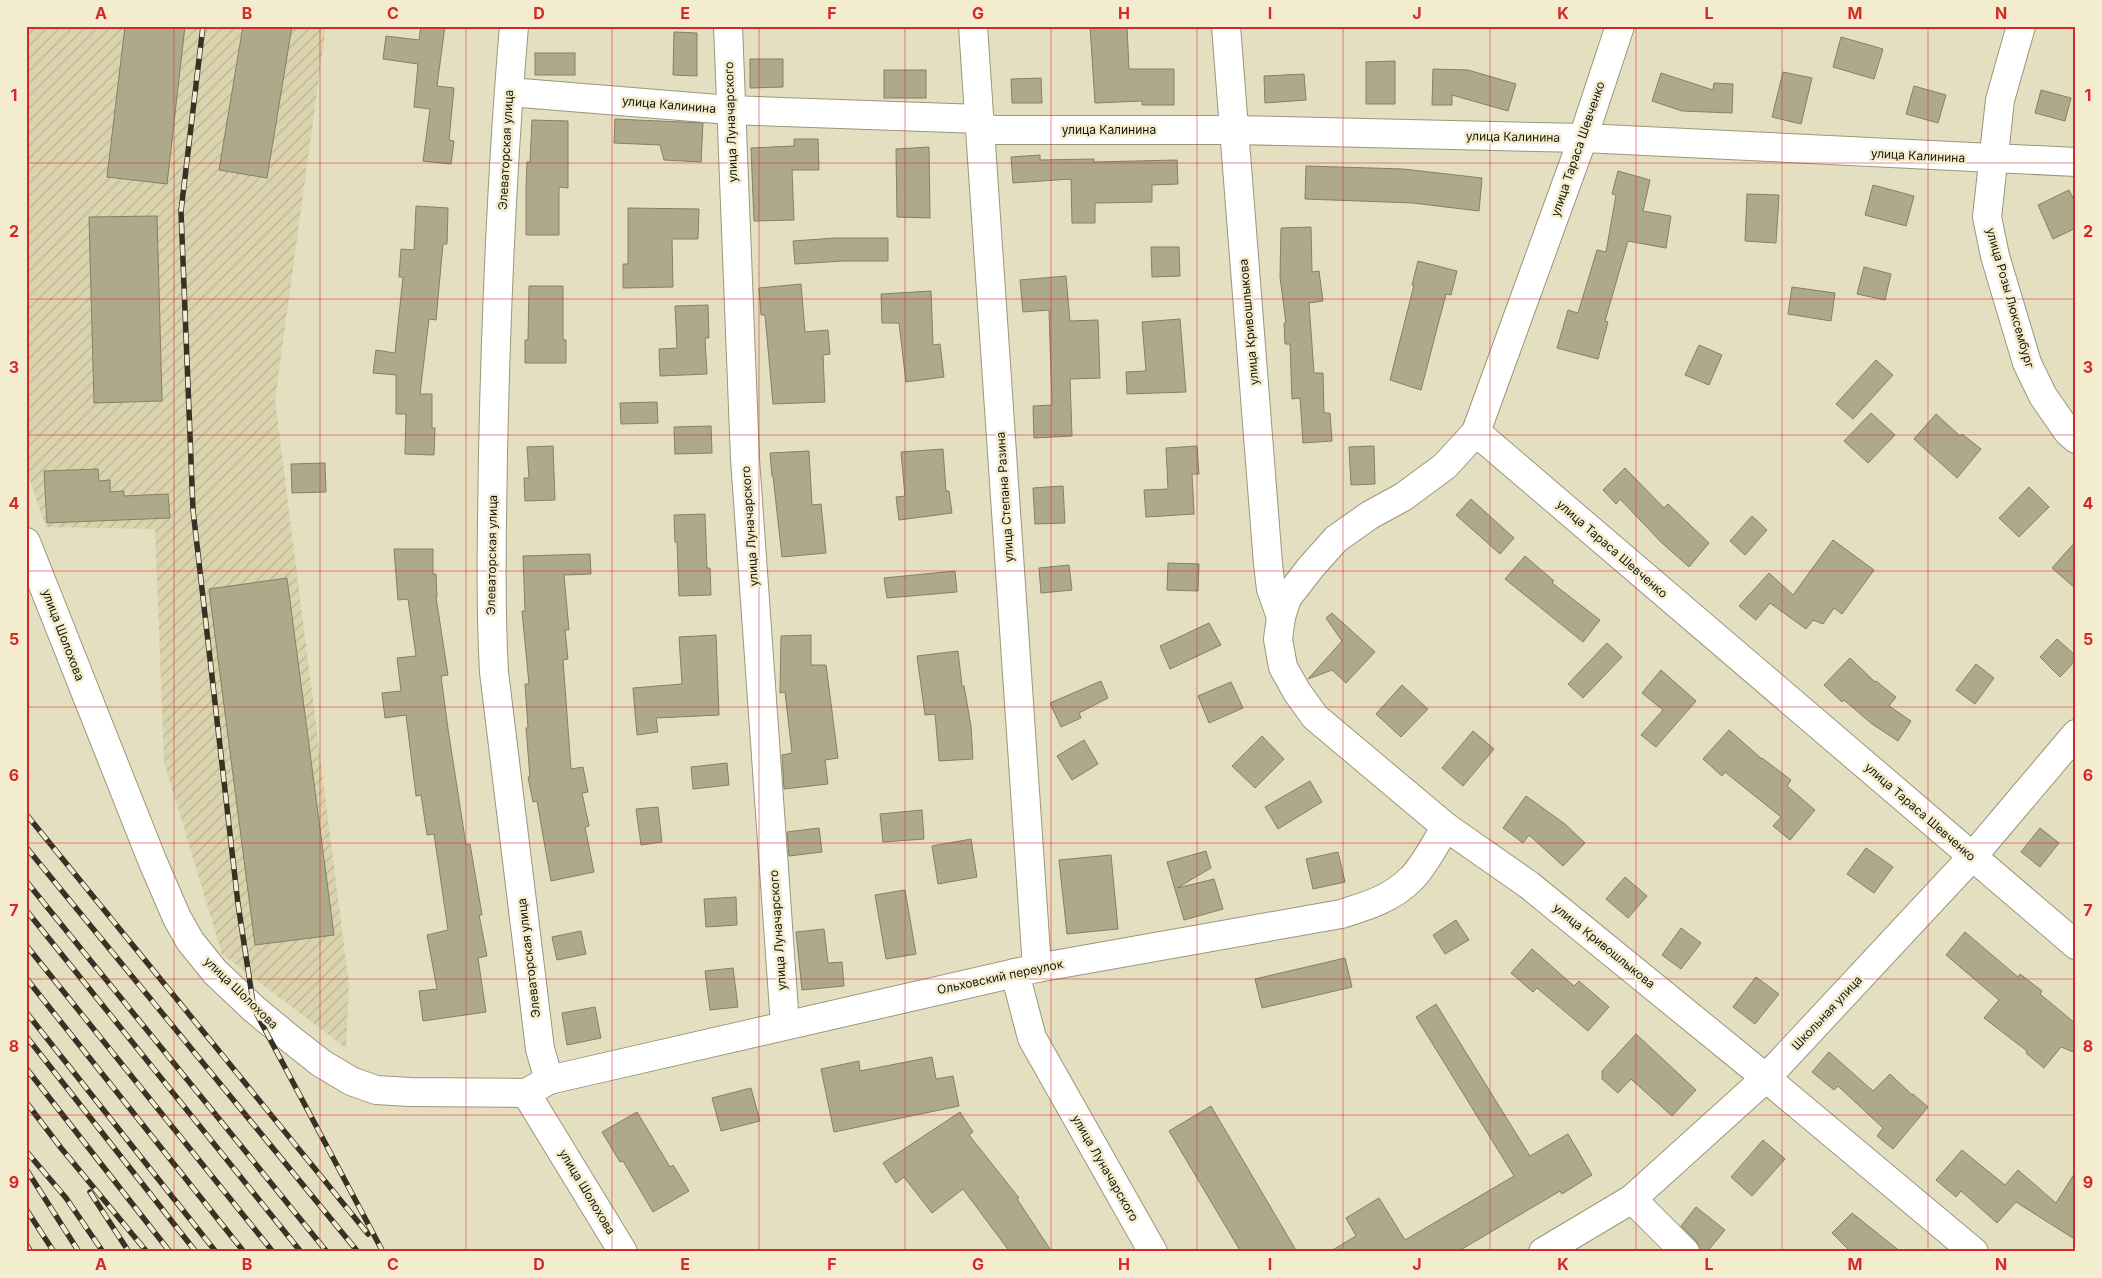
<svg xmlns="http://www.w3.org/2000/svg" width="2102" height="1278" font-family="Inter,sans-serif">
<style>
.industrial{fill:url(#industrial-furrows)}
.building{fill:#afa98c;stroke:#857f64}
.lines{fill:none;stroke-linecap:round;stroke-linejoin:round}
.minor-casing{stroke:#9c967a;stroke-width:30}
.minor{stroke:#fff;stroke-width:28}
.rail-casing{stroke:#363226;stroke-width:5.5}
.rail{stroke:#f3ecce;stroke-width:4;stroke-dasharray:11;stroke-linecap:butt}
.grid{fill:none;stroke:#d62828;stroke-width:1;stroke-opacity:0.55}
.labels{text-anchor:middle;stroke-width:5;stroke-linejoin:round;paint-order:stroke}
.street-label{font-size:12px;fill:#19160c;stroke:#f3ecce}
.neatline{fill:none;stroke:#d62828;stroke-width:2}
.grid-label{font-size:16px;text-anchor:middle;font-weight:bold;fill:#d62828}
</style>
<defs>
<pattern id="industrial-furrows" width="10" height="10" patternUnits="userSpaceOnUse" patternTransform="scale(1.25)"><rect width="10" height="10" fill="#dad3ad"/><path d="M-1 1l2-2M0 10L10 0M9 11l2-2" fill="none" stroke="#bab494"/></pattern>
</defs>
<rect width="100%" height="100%" fill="#e5dfc1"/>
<path class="industrial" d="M 26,26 L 326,26 L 275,400 L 349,985 L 346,1048 L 222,954 L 164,762 L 155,529 L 46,527 L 26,469 Z"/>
<g class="building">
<path d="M 125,26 L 185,26 L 167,184 L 107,177 Z"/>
<path d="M 243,26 L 292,26 L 267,178 L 219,170 Z"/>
<path d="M 421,26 L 445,26 L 437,86 L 454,88 L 449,140 L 454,141 L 451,164 L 423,161 L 430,109 L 414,107 L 418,64 L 383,59 L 386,36 L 419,40 Z"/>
<path d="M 1090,26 L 1127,26 L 1129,69 L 1174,69 L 1174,105 L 1142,105 L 1142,101 L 1095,103 Z"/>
<path d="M 674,32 L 697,33 L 697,76 L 673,75 Z"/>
<path d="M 1841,37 L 1883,49 L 1874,79 L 1833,67 Z"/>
<rect x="535" y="53" width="40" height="22"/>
<path d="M 750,59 L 783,59 L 783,87 L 750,88 Z"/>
<path d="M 1395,61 L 1395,104 L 1366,104 L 1366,62 Z"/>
<path d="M 1433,69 L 1468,70 L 1516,84 L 1508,111 L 1452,95 L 1452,105 L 1432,105 Z"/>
<rect x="884" y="70" width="42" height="28"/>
<path d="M 1783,72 L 1812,78 L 1801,124 L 1772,117 Z"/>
<path d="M 1661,73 L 1713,90 L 1714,83 L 1733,84 L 1732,113 L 1682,111 L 1652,101 Z"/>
<path d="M 1304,74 L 1306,100 L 1265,103 L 1264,76 Z"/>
<path d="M 1041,78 L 1042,103 L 1012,103 L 1011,79 Z"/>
<path d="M 1914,86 L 1946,95 L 1938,123 L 1906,114 Z"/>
<path d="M 2041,90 L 2071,98 L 2065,121 L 2035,113 Z"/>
<path d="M 615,119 L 703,123 L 701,162 L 664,160 L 660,145 L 614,143 Z"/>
<path d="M 532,120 L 568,121 L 568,188 L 559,187 L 559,235 L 526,235 L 526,188 L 527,162 L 530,162 Z"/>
<path d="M 794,139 L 818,139 L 819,170 L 792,170 L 794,220 L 754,221 L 751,148 L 794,146 Z"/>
<path d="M 929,147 L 930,218 L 897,217 L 896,149 Z"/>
<path d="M 1040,155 L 1040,160 L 1094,159 L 1094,162 L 1177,160 L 1178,184 L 1152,185 L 1152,202 L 1095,203 L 1095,223 L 1072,223 L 1071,179 L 1013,183 L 1011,157 Z"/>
<path d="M 1306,166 L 1403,169 L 1482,178 L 1479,211 L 1413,203 L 1305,199 Z"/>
<path d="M 1618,171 L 1650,180 L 1643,211 L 1671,216 L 1666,248 L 1628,241 L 1605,321 L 1608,322 L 1598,359 L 1557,348 L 1568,310 L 1578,313 L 1597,250 L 1606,252 L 1616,195 L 1612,194 Z"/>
<path d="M 1873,185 L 1914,196 L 1906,226 L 1865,215 Z"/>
<path d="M 2069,190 L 2076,204 L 2076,228 L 2053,239 L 2038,205 Z"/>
<path d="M 1747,194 L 1779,195 L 1776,243 L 1745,241 Z"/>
<path d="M 416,206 L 448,208 L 447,244 L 443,244 L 436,320 L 429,319 L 420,394 L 432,394 L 432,428 L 435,428 L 434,455 L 405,454 L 406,414 L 396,414 L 396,375 L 373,373 L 376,350 L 395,353 L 403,277 L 399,277 L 401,249 L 414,250 Z"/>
<path d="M 628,208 L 699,209 L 698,239 L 672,239 L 673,287 L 623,288 L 623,264 L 628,264 Z"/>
<path d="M 157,216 L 162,401 L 94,403 L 89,217 Z"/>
<path d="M 1311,227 L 1312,272 L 1319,271 L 1323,301 L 1309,303 L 1314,373 L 1323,373 L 1324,413 L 1330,413 L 1332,441 L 1303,443 L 1300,398 L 1292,399 L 1290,344 L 1285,344 L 1284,323 L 1286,323 L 1280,277 L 1281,228 Z"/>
<path d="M 835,238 L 888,238 L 888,261 L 843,261 L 795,264 L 793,241 Z"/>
<path d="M 1151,247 L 1179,247 L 1180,276 L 1152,277 Z"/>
<path d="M 1418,261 L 1457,271 L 1451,295 L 1446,294 L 1421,390 L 1390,380 L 1414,285 L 1412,285 Z"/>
<path d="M 1864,267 L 1891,274 L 1885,300 L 1857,294 Z"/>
<path d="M 1066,276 L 1070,321 L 1098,320 L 1100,378 L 1070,379 L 1072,436 L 1034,438 L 1033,406 L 1052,405 L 1049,310 L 1023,312 L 1020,280 Z"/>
<path d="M 801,284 L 805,332 L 828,330 L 830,354 L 823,355 L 825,402 L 773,404 L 765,315 L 761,315 L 759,288 Z"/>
<path d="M 529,286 L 563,286 L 563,340 L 566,340 L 566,363 L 525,363 L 525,340 L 528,340 Z"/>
<path d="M 1792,287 L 1835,293 L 1831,321 L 1788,314 Z"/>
<path d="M 931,291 L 933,345 L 940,344 L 944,377 L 906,382 L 899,323 L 882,323 L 881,294 Z"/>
<path d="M 708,305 L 709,338 L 705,338 L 707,374 L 660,376 L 659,349 L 677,348 L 675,306 Z"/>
<path d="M 1180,319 L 1186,392 L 1127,394 L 1126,372 L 1146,371 L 1142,322 Z"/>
<path d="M 1699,345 L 1722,355 L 1709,385 L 1685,375 Z"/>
<path d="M 1876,360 L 1893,375 L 1853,419 L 1836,404 Z"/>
<path d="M 657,402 L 658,423 L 621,424 L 620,403 Z"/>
<path d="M 1871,413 L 1895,435 L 1868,463 L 1844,441 Z"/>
<path d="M 1936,414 L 1960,436 L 1962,434 L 1981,449 L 1957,478 L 1914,439 Z"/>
<path d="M 711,426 L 712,453 L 675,454 L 674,427 Z"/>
<path d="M 553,446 L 555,500 L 525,501 L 524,478 L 529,478 L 527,447 Z"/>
<path d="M 1197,446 L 1199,474 L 1192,474 L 1194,514 L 1146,517 L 1144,490 L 1168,489 L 1166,448 Z"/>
<path d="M 1374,446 L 1375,484 L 1351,485 L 1349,447 Z"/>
<path d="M 943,449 L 946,491 L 949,491 L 952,513 L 899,520 L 896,497 L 905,496 L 901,452 Z"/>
<path d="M 809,451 L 812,505 L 821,504 L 826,553 L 782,557 L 773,476 L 772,476 L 770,453 Z"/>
<path d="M 325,463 L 326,492 L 292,493 L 291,464 Z"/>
<path d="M 1625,468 L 1664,508 L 1668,504 L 1709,543 L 1689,567 L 1662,543 L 1620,499 L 1616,504 L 1603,490 Z"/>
<path d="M 98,469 L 99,481 L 110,480 L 110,492 L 124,491 L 124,496 L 168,494 L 170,518 L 47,523 L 44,471 Z"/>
<path d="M 1063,486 L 1065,523 L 1035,524 L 1033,488 Z"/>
<path d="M 2029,487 L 2049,507 L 2019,537 L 1999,518 Z"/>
<path d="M 1471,499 L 1514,538 L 1500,554 L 1456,515 Z"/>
<path d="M 705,514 L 707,568 L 710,568 L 711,595 L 679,596 L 677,542 L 675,542 L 674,515 Z"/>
<path d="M 1752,516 L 1767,530 L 1745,555 L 1730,541 Z"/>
<path d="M 1833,540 L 1874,570 L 1842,614 L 1834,608 L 1823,624 L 1813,620 L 1806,629 L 1770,603 L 1756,620 L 1739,606 L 1769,573 L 1793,595 Z"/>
<path d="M 2076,541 L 2076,589 L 2052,568 Z"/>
<path d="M 394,549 L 433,549 L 433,574 L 436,574 L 437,597 L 436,597 L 448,675 L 441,676 L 448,729 L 466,845 L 470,844 L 482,915 L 479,915 L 487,956 L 478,958 L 486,1012 L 423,1021 L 419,991 L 437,989 L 427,935 L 448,930 L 434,834 L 427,835 L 421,795 L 416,796 L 406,715 L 385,718 L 382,693 L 401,691 L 397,658 L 416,656 L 408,599 L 398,600 Z"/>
<path d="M 590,554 L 591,574 L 564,575 L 569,630 L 565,630 L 568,659 L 563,660 L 571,769 L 583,767 L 588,792 L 582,793 L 589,826 L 585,827 L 594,872 L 551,881 L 537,801 L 533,802 L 528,777 L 530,777 L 526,728 L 528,728 L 525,684 L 529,684 L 522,611 L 525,611 L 523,556 Z"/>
<path d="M 1525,556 L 1554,581 L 1552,583 L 1600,620 L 1583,642 L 1505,579 Z"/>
<path d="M 1168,563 L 1199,564 L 1198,591 L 1167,590 Z"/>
<path d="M 1069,565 L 1072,590 L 1041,593 L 1039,568 Z"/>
<path d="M 955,571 L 957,592 L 887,598 L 884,578 Z"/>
<path d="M 287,578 L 334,935 L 255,945 L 209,589 Z"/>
<path d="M 1332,613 L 1375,652 L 1346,683 L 1332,670 L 1308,679 L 1342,641 L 1326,618 Z"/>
<path d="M 1209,623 L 1221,645 L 1170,669 L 1160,646 Z"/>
<path d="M 716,635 L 719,715 L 656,718 L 658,732 L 637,735 L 633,688 L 682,684 L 679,637 Z"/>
<path d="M 811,635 L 811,665 L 826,665 L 838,758 L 825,760 L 828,784 L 784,789 L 782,755 L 792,753 L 785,692 L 780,693 L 781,636 Z"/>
<path d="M 2057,639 L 2076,656 L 2076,660 L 2060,677 L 2040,657 Z"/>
<path d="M 1607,643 L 1622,657 L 1583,698 L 1568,684 Z"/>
<path d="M 958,651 L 962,686 L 964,686 L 971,726 L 973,759 L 939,761 L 935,714 L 925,715 L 917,656 Z"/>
<path d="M 1850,658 L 1875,682 L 1876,681 L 1896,697 L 1889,706 L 1911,721 L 1898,741 L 1872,724 L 1844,700 L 1842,702 L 1824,685 Z"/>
<path d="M 1976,664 L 1994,678 L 1975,704 L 1956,690 Z"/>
<path d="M 1661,670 L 1696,701 L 1656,747 L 1641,735 L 1663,710 L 1642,693 Z"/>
<path d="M 1101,681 L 1108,698 L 1079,713 L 1081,718 L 1061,727 L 1050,703 Z"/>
<path d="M 1231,682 L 1243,708 L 1209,723 L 1198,696 Z"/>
<path d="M 1402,685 L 1428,709 L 1401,737 L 1376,714 Z"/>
<path d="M 1729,730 L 1762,759 L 1762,758 L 1791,780 L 1787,786 L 1815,810 L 1790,840 L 1773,826 L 1781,817 L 1725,772 L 1722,776 L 1703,759 Z"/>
<path d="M 1473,731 L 1494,749 L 1463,786 L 1442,768 Z"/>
<path d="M 1262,736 L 1284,759 L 1255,788 L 1232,766 Z"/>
<path d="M 1084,740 L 1098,764 L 1072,780 L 1057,756 Z"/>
<path d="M 727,763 L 729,785 L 693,789 L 691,767 Z"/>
<path d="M 1310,781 L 1322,802 L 1278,829 L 1265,807 Z"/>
<path d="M 1526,796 L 1565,824 L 1585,843 L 1563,866 L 1529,835 L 1523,843 L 1503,828 Z"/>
<path d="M 658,807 L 662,842 L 641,845 L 636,809 Z"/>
<path d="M 922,810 L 924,839 L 883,842 L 880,814 Z"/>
<path d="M 819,828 L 822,852 L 789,856 L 787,832 Z"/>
<path d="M 2040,828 L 2059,843 L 2040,867 L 2021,852 Z"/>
<path d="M 971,839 L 977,877 L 938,884 L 932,846 Z"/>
<path d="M 1866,848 L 1893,867 L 1874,893 L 1847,874 Z"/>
<path d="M 1206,851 L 1211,868 L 1177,888 L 1214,879 L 1223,909 L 1184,920 L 1167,862 Z"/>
<path d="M 1338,852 L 1345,882 L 1313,889 L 1306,859 Z"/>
<path d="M 1111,855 L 1118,929 L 1067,934 L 1059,860 Z"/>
<path d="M 1625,877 L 1647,896 L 1628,918 L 1606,899 Z"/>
<path d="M 905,890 L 916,954 L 886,959 L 875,895 Z"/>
<path d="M 736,897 L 737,925 L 706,927 L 704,899 Z"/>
<path d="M 1456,920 L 1469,940 L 1445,954 L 1433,935 Z"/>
<path d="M 1681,928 L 1701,943 L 1681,969 L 1662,955 Z"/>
<path d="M 824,929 L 828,963 L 842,962 L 844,986 L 802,990 L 796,932 Z"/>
<path d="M 581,931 L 586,954 L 557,960 L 552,937 Z"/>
<path d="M 1965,932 L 2018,977 L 2020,974 L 2042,991 L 2040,994 L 2076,1024 L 2076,1053 L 2061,1047 L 2044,1068 L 2026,1053 L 2027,1051 L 1984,1018 L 1999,1000 L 1946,955 Z"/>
<path d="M 1532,949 L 1574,986 L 1579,981 L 1609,1007 L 1588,1031 L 1537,988 L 1533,992 L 1511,973 Z"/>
<path d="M 1345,958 L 1352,987 L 1262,1008 L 1255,979 Z"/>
<path d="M 733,968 L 738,1007 L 710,1010 L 705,971 Z"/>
<path d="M 1756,977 L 1779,994 L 1755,1024 L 1733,1007 Z"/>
<path d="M 1436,1004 L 1530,1156 L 1568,1134 L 1592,1175 L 1562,1194 L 1560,1191 L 1457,1252 L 1329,1252 L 1356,1236 L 1346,1218 L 1379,1198 L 1405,1240 L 1514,1176 L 1416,1017 Z"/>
<path d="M 595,1007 L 601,1038 L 567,1045 L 562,1013 Z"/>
<path d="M 1636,1034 L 1696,1090 L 1672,1116 L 1631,1079 L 1618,1093 L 1602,1079 L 1602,1071 Z"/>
<path d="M 1829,1052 L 1873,1091 L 1890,1074 L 1912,1095 L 1913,1094 L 1928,1107 L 1893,1149 L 1877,1136 L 1883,1128 L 1838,1086 L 1834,1090 L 1812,1072 Z"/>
<path d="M 932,1057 L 936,1079 L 953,1076 L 959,1106 L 834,1132 L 821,1069 L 859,1061 L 860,1071 Z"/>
<path d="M 751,1088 L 760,1121 L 721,1131 L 712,1098 Z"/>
<path d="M 1211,1106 L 1297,1252 L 1241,1252 L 1169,1131 Z"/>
<path d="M 637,1112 L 670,1167 L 673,1165 L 689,1191 L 653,1212 L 623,1161 L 620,1162 L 602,1132 Z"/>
<path d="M 960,1112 L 973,1132 L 969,1135 L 1019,1198 L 1017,1199 L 1052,1252 L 1010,1252 L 963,1189 L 932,1213 L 904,1177 L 896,1183 L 883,1163 Z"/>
<path d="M 1763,1140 L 1785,1159 L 1752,1196 L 1731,1177 Z"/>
<path d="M 1962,1150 L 2005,1185 L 2018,1170 L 2056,1203 L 2076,1171 L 2076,1240 L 2016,1202 L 1997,1223 L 1961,1191 L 1956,1197 L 1936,1180 Z"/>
<path d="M 1696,1207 L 1725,1230 L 1707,1252 L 1700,1251 L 1696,1241 L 1681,1226 Z"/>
<path d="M 1852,1213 L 1901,1252 L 1851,1252 L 1832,1233 Z"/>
</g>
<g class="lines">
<g class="minor-casing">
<g id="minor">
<path d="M 514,26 C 502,168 496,311 493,453 C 492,526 490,599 494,672 L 540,1049 L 549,1080"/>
<path d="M 728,26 L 745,459 L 785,1025"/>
<path d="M 973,26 L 1037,968"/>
<path d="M 1226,26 L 1268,564 L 1271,589 L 1281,617"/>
<path d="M 1620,26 L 1583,138 L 1476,432 L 2076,945"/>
<path d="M 2021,26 L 2000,100 L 1987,217 L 1995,256 L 2027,363 L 2043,396 L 2068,432 L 2076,439"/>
<path d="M 509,92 L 730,110 L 980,119"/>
<path d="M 981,130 L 1234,130 L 1583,138 L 2076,162"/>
<path d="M 1476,432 L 1445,466 L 1403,497 L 1370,515 L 1336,539 L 1311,567 L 1287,598 L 1281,617 L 1278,639 L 1283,667 L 1297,692 L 1315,717 L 1446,827 L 1529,885 L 1766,1078 L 1974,1252"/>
<path d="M 26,542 L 152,860 L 177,918 L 190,941 L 215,972 L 254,1009 L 288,1037 L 321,1063 L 351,1081 L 376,1090 L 410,1092 L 526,1093"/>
<path d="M 1015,973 L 1032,1038 L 1153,1252"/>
<path d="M 526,1093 L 549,1080 L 1037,968 L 1341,914 C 1367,906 1391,899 1411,879 C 1423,868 1436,842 1446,827"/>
<path d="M 526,1093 L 623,1252"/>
<path d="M 1632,1199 L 1685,1252"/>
<path d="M 1543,1252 L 1632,1199 L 1766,1078 L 1972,857 L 2076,734"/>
</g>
</g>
<use href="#minor" class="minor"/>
<g class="rail-casing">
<g id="rail">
<path d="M 203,26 L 181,211 L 193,510 L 238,904 L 254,1009 L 383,1252"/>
<path d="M 26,814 L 368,1234"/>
<path d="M 26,847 L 358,1252"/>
<path d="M 26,881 L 327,1252"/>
<path d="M 26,910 L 301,1252"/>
<path d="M 26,945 L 273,1252"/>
<path d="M 26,978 L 244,1252"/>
<path d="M 26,1012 L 216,1252"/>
<path d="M 26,1036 L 196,1252"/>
<path d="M 26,1068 L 170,1252"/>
<path d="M 26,1102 L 61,1148 L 147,1252"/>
<path d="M 26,1151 L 66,1198 L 103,1252"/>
<path d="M 26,1169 L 79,1252"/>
<path d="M 90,1192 L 129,1252"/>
<path d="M 26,1209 L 54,1252"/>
<path d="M 26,1244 L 31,1252"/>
</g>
</g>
<use href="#rail" class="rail"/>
</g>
<path class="grid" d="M 174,26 L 174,1252M 320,26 L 320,1252M 466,26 L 466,1252M 612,26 L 612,1252M 759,26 L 759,1252M 905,26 L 905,1252M 1051,26 L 1051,1252M 1197,26 L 1197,1252M 1343,26 L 1343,1252M 1490,26 L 1490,1252M 1636,26 L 1636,1252M 1782,26 L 1782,1252M 1928,26 L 1928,1252M 26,163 L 2076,163M 26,299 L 2076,299M 26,435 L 2076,435M 26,571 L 2076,571M 26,707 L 2076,707M 26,843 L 2076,843M 26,979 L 2076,979M 26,1115 L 2076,1115"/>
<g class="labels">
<g class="street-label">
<text transform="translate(669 105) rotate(5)" y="4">улица Калинина</text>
<text transform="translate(731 122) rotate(-92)" y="4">улица Луначарского</text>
<text x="1109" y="134">улица Калинина</text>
<text transform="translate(1513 137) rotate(1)" y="4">улица Калинина</text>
<text transform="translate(1578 149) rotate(-71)" y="4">улица Тараса Шевченко</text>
<text transform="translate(506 150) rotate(-87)" y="4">Элеваторская улица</text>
<text transform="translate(1918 156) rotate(3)" y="4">улица Калинина</text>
<text transform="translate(2010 298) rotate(74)" y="4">улица Розы Люксембург</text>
<text transform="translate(1249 322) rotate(-95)" y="4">улица Кривошлыкова</text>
<text transform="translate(1005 497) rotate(-94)" y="4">улица Степана Разина</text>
<text transform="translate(750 526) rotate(-94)" y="4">улица Луначарского</text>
<text transform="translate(1612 549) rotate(41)" y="4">улица Тараса Шевченко</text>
<text transform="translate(492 555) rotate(-89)" y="4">Элеваторская улица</text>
<text transform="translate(63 635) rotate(69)" y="4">улица Шолохова</text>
<text transform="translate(1920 812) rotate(41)" y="4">улица Тараса Шевченко</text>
<text transform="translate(778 930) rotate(-94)" y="4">улица Луначарского</text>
<text transform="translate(1604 946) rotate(39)" y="4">улица Кривошлыкова</text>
<text transform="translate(529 958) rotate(-97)" y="4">Элеваторская улица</text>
<text transform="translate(1000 977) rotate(-12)" y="4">Ольховский переулок</text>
<text transform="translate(241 993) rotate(44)" y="4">улица Шолохова</text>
<text transform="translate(1827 1013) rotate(-47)" y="4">Школьная улица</text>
<text transform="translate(1105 1168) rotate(60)" y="4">улица Луначарского</text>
<text transform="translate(587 1192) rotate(59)" y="4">улица Шолохова</text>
</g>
</g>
<rect width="2102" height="1278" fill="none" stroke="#f3ecce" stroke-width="55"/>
<rect x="28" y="28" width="2046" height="1222" class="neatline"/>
<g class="grid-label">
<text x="101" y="19">A</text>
<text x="247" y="19">B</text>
<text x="393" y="19">C</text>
<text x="539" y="19">D</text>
<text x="685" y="19">E</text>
<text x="832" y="19">F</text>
<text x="978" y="19">G</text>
<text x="1124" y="19">H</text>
<text x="1270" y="19">I</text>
<text x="1417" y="19">J</text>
<text x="1563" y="19">K</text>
<text x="1709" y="19">L</text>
<text x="1855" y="19">M</text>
<text x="2001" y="19">N</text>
<text x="14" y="101">1</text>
<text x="2088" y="101">1</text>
<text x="14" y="237">2</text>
<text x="2088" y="237">2</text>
<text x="14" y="373">3</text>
<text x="2088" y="373">3</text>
<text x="14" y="509">4</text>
<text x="2088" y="509">4</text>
<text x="14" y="645">5</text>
<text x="2088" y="645">5</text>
<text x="14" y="781">6</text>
<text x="2088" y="781">6</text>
<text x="14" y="916">7</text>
<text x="2088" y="916">7</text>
<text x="14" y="1052">8</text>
<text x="2088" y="1052">8</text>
<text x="14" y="1188">9</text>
<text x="2088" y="1188">9</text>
<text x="101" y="1270">A</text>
<text x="247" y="1270">B</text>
<text x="393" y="1270">C</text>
<text x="539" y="1270">D</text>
<text x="685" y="1270">E</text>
<text x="832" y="1270">F</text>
<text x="978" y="1270">G</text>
<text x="1124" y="1270">H</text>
<text x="1270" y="1270">I</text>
<text x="1417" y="1270">J</text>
<text x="1563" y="1270">K</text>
<text x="1709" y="1270">L</text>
<text x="1855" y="1270">M</text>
<text x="2001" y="1270">N</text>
</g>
</svg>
